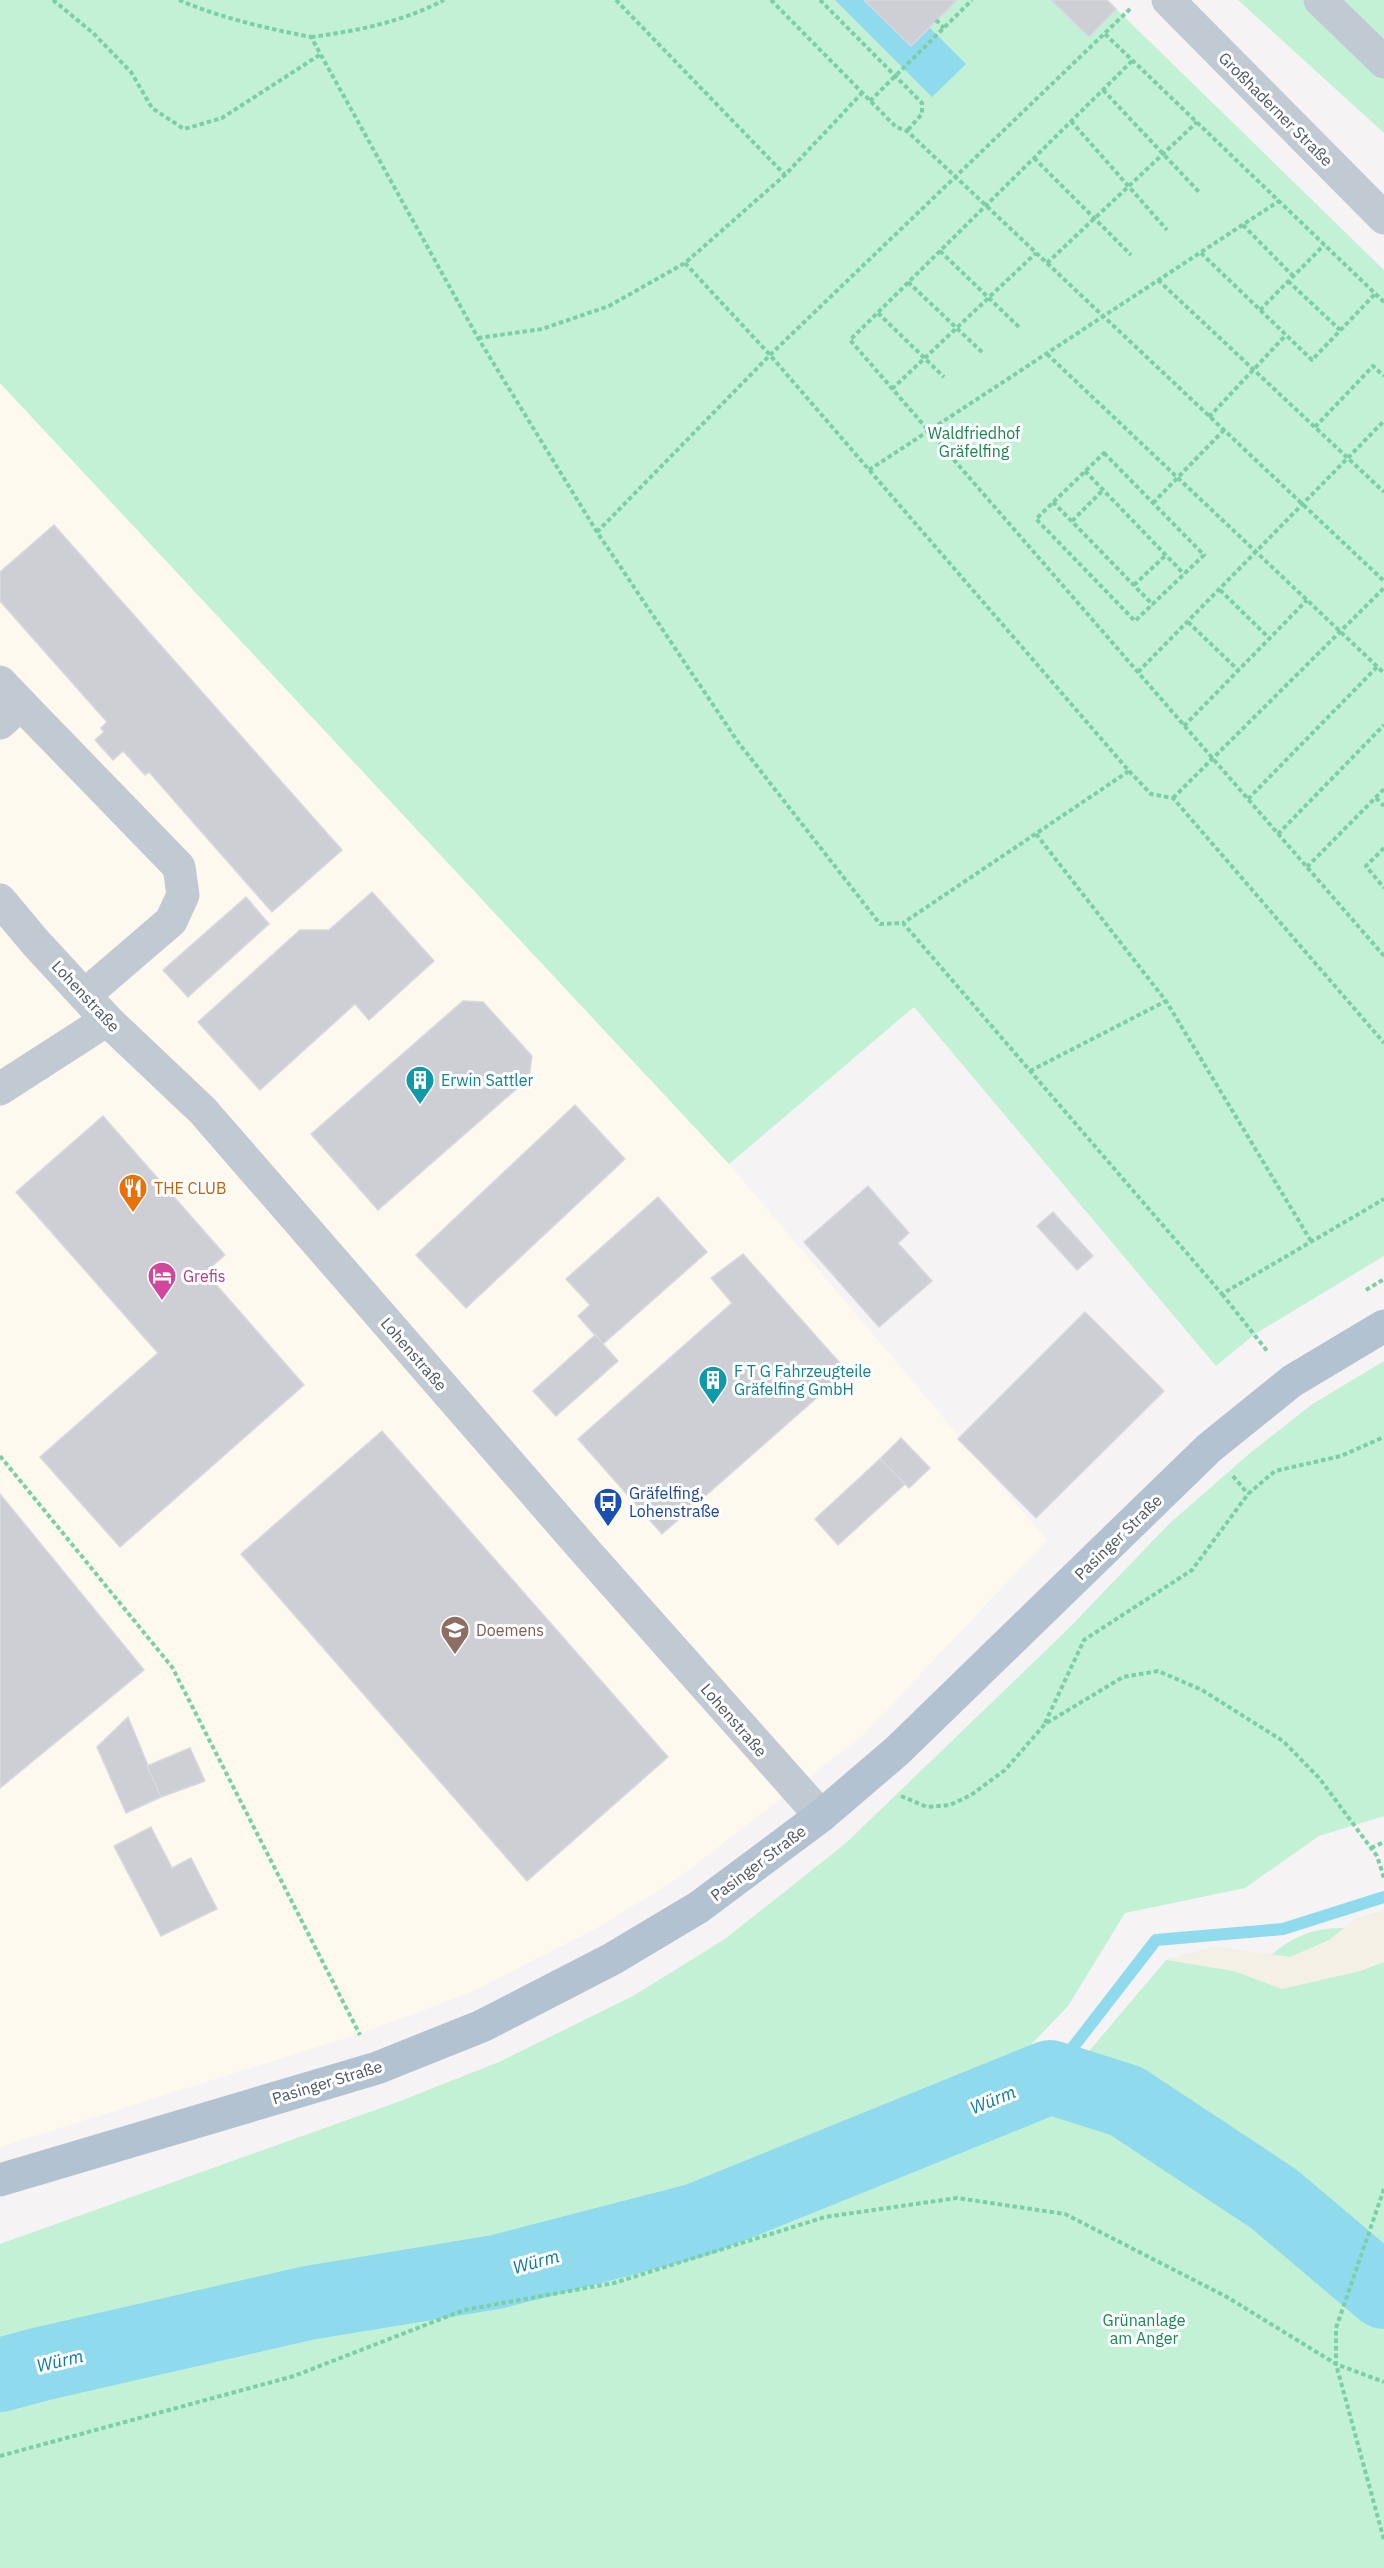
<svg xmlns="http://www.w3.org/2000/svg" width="1384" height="2568" font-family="'IBM Plex Sans',sans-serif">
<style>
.commercial{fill:#fdf9ef}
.green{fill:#c3f1d5}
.sand{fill:#f5f0e5}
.water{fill:#90daee}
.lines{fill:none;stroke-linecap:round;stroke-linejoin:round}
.stream{stroke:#90daee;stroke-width:12}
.river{stroke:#90daee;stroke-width:74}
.building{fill:#cdcfd5;stroke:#d7d9de;stroke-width:1.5}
.path{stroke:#7ad0a6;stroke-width:4;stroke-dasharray:4.5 3;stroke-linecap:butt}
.minor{stroke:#c1cad2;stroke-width:33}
.major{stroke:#b3c2d1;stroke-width:33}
.labels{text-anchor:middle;stroke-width:6;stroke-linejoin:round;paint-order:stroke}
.street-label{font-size:16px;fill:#4a5661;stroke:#fff}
.park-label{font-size:16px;fill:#17864f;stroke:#fff}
.culture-label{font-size:16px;fill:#0d838f;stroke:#fff;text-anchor:start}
.food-label{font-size:16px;fill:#c56008;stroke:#fff;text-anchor:start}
.hotel-label{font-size:16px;fill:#b23c85;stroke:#fff;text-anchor:start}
.transit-label{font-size:16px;fill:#164399;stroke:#fff;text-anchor:start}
.education-label{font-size:16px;fill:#785e54;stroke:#fff;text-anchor:start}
.water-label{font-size:18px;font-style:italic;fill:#0c7c9b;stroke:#fff}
</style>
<rect width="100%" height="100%" fill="#f5f3f3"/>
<path class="commercial" d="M 0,383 L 729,1164 L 1047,1540 L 861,1737 L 677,1879 L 595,1929 L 472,1992 L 365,2032 L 0,2147 Z"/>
<g class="green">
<path d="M 0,0 L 1107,0 L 1384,270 L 1384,1256 L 1255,1334 L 1216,1366 L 914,1007 L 729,1164 L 0,383 Z"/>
<path d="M 1238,0 L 1384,0 L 1384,133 Z"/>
<path d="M 1384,1361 L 1384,1816 L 1319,1836 L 1245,1888 L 1125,1913 L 1068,2006 L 1005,2072 L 894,2107 L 801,2146 L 808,2198 L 851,2174 L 1044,2112 L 1085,2056 L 1166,1960 L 1215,1947 L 1271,1955 C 1293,1936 1316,1927 1345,1928 L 1354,1920 L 1384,1910 L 1384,2568 L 0,2568 L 0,2244 L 395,2103 L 499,2062 L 633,1996 L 725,1939 L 846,1843 L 1068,1629 L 1170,1523 L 1249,1454 L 1311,1405 Z"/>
</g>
<path class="sand" d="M 1384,1910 L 1384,1962 L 1360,1971 L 1282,1989 L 1234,1971 L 1166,1960 L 1215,1947 L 1290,1957 L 1329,1940 L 1354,1920 Z"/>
<path class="water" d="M 835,0 L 864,0 L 929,27 L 966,64 L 932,97 Z"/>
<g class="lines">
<path class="stream" d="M 1050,2077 L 1156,1940 L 1283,1929 L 1384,1897"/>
<path class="river" d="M 0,2375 L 41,2364 L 308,2303 L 496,2272 L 697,2220 L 1050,2077 L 1126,2101 L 1274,2199 L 1384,2292"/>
</g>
<g class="building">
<path d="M 864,0 L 957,0 L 911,46 Z"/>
<path d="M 1051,0 L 1107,0 L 1116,9 L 1089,37 Z"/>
<path d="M 54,525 L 342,850 L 272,912 L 149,772 L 145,775 L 123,751 L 113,760 L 95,740 L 104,732 L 101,728 L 107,722 L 0,601 L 0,572 Z"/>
<path d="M 372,892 L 434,961 L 369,1020 L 355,1004 L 260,1090 L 198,1022 L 300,930 L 329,930 Z"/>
<path d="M 246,897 L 269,924 L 188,997 L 163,970 Z"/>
<path d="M 463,1001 L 483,1002 L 532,1056 L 529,1078 L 378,1210 L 311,1134 Z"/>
<path d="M 575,1105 L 625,1159 L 466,1308 L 416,1255 Z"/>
<path d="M 103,1116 L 225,1255 L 205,1272 L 304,1385 L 120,1547 L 40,1457 L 158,1353 L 16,1192 Z"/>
<path d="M 868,1186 L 909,1233 L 898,1243 L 932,1281 L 879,1327 L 804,1242 Z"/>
<path d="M 658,1197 L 707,1252 L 603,1344 L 578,1316 L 590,1305 L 566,1279 Z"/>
<path d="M 1053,1212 L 1093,1256 L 1077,1270 L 1037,1226 Z"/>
<path d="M 743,1254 L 847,1371 L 662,1534 L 578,1439 L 732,1303 L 711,1278 Z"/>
<path d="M 1085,1312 L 1164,1391 L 1036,1518 L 958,1439 Z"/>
<path d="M 595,1335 L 618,1361 L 556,1416 L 533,1391 Z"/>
<path d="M 382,1431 L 668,1757 L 527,1881 L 241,1554 Z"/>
<path d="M 901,1438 L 930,1468 L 909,1488 L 880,1459 Z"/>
<path d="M 880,1459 L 905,1484 L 838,1545 L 815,1519 Z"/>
<path d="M 0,1494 L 144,1670 L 0,1788 Z"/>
<path d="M 128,1717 L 161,1797 L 126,1813 L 97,1747 Z"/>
<path d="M 190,1748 L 205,1781 L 161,1797 L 147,1766 Z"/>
<path d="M 151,1827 L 172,1868 L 191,1858 L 217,1909 L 161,1936 L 114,1846 Z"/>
</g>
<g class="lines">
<g class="path">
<path d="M 53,0 L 93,33 L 131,72 L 152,108 L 184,129 L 222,118 L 321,54"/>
<path d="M 179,0 C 221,18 265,28 311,37 L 478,338 L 597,532 L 738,742 L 880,924 L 903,923 L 1222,1294 L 1384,1199"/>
<path d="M 616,0 L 785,175"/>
<path d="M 771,0 L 896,127 L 907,131 L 1384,581"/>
<path d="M 820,0 L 922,103 L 922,114 L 907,131"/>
<path d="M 936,20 L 944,28"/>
<path d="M 1105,34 L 1384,302"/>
<path d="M 311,37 C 357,31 402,22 444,0"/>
<path d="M 1132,61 L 850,340 L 1384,956"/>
<path d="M 1103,90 L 1199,192"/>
<path d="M 870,101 L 972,0"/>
<path d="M 1071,121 L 1167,230"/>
<path d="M 1034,158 L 1131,255"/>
<path d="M 1243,225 L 1293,276"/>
<path d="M 940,251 L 1020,328"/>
<path d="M 1201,253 L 1312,360 L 1375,294"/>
<path d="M 685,263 L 770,355 L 1129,771 L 903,923"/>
<path d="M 1047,263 L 1197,122"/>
<path d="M 1158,280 L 1384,492"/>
<path d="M 1288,281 L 1340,330"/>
<path d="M 908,282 L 983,353"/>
<path d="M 1260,310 L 1324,245"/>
<path d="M 878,313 L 944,377"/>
<path d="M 478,338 L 542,329 L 609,306 L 685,263 L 785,175 L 862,93"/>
<path d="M 1047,354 L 1384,673"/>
<path d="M 892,389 L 1036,253"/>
<path d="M 1209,417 L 1286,335"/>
<path d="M 1315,427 L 1373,366 L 1384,376"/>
<path d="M 1104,453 L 1204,555 L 1135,621 L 1036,519 Z"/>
<path d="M 869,470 L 1279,201"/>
<path d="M 1085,471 L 1184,574"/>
<path d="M 1053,502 L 1153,605"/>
<path d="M 1153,503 L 1224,430"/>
<path d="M 1072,521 L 1103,490"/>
<path d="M 597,532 L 770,355 L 1132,7"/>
<path d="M 1134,585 L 1166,555"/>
<path d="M 1220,590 L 1269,638"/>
<path d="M 1188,622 L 1238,670"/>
<path d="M 1138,672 L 1384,421"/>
<path d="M 1184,726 L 1307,600"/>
<path d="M 1129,771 L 1151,794 L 1173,798 L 1384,1043"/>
<path d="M 1173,798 L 1384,588"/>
<path d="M 1376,798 L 1384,806"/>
<path d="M 1248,799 L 1377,667"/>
<path d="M 1036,834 L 1166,1001 L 1311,1241"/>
<path d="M 1278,834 L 1384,725"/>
<path d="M 1384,848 L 1366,866 L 1384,888"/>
<path d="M 1307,867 L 1384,789"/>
<path d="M 1030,1071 L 1166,1001"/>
<path d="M 1366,1290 L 1384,1279"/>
<path d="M 1222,1294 L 1268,1352"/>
<path d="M 0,1456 L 172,1667 L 360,2035"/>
<path d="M 1233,1476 L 1248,1494"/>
<path d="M 1045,1723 L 1084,1640 L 1192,1570 L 1248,1494 L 1275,1471 L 1341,1456 L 1384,1437"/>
<path d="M 901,1796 L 927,1807 L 950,1805 L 971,1795 L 1005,1770 L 1045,1724 L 1123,1677 L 1158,1671 L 1202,1690 L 1283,1741 L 1320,1779 L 1371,1848 L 1377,1856 L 1384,1878"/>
<path d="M 1371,1848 L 1384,1842"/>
<path d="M 1384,2189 L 1336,2328 L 1336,2364 L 1384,2540"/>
<path d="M 0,2456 L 294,2376 L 464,2310 L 614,2283 L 825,2217 L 957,2198 L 1065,2214 L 1227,2297 L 1336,2364 L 1384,2382"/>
</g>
<g class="minor">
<path d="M 1168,0 L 1384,218"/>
<path d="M 1320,0 L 1384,62"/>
<path d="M 0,682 L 21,704"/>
<path d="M 0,723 L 21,704 L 179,867 L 183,895 L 171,921 L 86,994"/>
<path d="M 0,900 L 35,942 L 107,1020 L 203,1111 L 588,1554 L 821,1816"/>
<path d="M 0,1089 L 107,1020"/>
</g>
<path class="major" d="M 0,2180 L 377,2068 L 482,2026 L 612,1959 L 699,1907 L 821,1816 L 897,1751 L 1209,1448 L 1292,1381 L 1384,1326"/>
</g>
<defs>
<g id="building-pin" transform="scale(1.5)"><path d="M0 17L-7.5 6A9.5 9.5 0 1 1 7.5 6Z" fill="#0f9aa8" stroke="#fff"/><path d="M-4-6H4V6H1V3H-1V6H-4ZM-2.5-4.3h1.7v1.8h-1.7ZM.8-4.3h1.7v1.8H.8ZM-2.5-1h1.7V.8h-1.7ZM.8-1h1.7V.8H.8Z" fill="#fff"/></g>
<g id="restaurant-pin" transform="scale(1.5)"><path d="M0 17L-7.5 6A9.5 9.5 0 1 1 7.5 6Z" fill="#e8710a" stroke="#fff"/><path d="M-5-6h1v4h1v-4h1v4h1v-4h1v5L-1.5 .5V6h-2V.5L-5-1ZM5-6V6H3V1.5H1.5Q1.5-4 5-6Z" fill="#fff"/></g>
<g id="hotel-pin" transform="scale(1.5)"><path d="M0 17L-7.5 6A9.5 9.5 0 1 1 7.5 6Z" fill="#d1479c" stroke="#fff"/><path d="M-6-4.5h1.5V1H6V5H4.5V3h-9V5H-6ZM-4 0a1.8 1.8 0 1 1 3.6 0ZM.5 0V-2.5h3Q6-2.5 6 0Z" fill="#fff"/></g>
<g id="bus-pin" transform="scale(1.5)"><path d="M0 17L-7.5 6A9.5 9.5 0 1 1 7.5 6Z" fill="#1a4fb4" stroke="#fff"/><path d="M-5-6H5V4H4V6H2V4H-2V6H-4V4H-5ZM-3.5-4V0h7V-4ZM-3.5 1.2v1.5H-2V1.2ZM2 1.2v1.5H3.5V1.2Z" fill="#fff"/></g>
<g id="university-pin" transform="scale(1.5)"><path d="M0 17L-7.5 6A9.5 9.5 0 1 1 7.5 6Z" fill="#8d6e63" stroke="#fff"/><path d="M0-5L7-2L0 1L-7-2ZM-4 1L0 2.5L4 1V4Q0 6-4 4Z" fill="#fff"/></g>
</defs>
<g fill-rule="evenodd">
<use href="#building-pin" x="420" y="1080"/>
<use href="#restaurant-pin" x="133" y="1188"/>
<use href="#hotel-pin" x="162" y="1276"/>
<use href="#building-pin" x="713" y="1380"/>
<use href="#bus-pin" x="608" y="1502"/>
<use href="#university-pin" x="455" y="1630"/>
</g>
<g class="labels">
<g class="street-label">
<text transform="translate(1276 109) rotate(45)" y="6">Großhaderner Straße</text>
<text transform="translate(86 996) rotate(47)" y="6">Lohenstraße</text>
<text transform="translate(414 1354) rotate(49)" y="6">Lohenstraße</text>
<text transform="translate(1118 1537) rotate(-44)" y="6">Pasinger Straße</text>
<text transform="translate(734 1720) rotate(49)" y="6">Lohenstraße</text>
<text transform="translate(758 1863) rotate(-37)" y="6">Pasinger Straße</text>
<text transform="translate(327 2082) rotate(-17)" y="6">Pasinger Straße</text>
</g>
<g class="park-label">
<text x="974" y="439">Waldfriedhof<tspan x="974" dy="18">Gräfelfing</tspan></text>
<text x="1144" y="2326">Grünanlage<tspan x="1144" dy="18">am Anger</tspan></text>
</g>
<g class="culture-label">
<text x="441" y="1086">Erwin Sattler</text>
<text x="734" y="1377">F T G Fahrzeugteile<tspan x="734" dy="18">Gräfelfing GmbH</tspan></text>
</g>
<g class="food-label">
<text x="154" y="1194">THE CLUB</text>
</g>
<g class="hotel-label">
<text x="183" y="1282">Grefis</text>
</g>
<g class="transit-label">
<text x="629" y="1499">Gräfelfing,<tspan x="629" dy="18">Lohenstraße</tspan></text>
</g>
<g class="education-label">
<text x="476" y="1636">Doemens</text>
</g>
<g class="water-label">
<text transform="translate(993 2100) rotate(-22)" y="6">Würm</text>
<text transform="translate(536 2262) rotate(-15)" y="6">Würm</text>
<text transform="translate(60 2361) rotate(-13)" y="6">Würm</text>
</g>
</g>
</svg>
